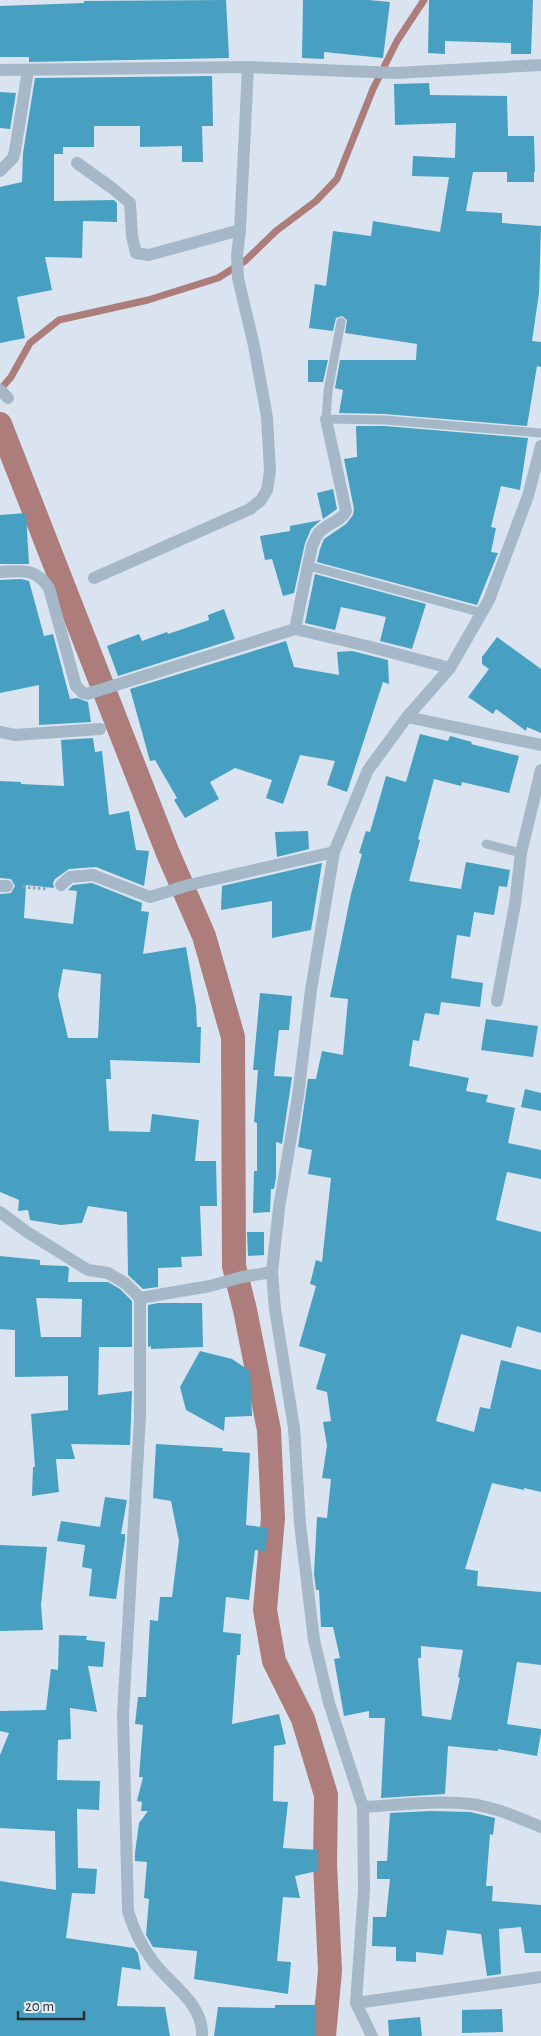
<svg xmlns="http://www.w3.org/2000/svg" width="541" height="2036" font-family="'Alegreya Sans',sans-serif">
<style>
.lines{fill:none;stroke-linecap:round;stroke-linejoin:round}
.stream{stroke:#ac7d7a;stroke-width:7}
.canal{stroke:#ac7d7a;stroke-width:24}
.building{fill:#47a0c2;fill-rule:evenodd}
.path{stroke:#91a4b4;stroke-width:3;stroke-dasharray:2.5 2.5;stroke-linecap:butt}
.service{stroke:#a6b8c8;stroke-width:9}
.minor{stroke:#a6b8c8;stroke-width:12}
</style>
<rect width="100%" height="100%" fill="#dae4f0"/>
<g class="lines">
<path class="stream" d="M 0,390 L 11,377 L 30,343 L 59,320 L 148,300 L 218,278 L 245,261 L 276,231 L 316,201 L 337,179 L 373,89 L 397,41 L 424,0"/>
<path class="canal" d="M 0,424 L 167,851 L 204,936 L 233,1037 L 234,1266 L 245,1310 L 269,1430 L 273,1518 L 265,1610 L 274,1661 L 303,1719 L 326,1795 L 325,1864 L 330,1971 L 324,2036"/>
</g>
<g class="building">
<path d="M 226,0 L 229,58 L 29,62 L 29,57 L 0,57 L 0,6 L 84,3 L 84,1 Z"/>
<path d="M 303,0 L 368,0 L 390,2 L 383,58 L 324,52 L 324,59 L 302,58 Z"/>
<path d="M 429,0 L 533,0 L 531,54 L 511,54 L 511,43 L 445,41 L 445,54 L 428,53 Z"/>
<path d="M 212,76 L 213,126 L 202,126 L 203,162 L 182,162 L 182,146 L 140,147 L 140,126 L 94,126 L 94,147 L 63,147 L 63,154 L 54,154 L 54,201 L 114,200 L 117,203 L 117,222 L 83,221 L 82,258 L 45,257 L 52,290 L 17,297 L 25,338 L 0,343 L 0,187 L 22,182 L 23,153 L 35,78 Z"/>
<path d="M 429,83 L 430,95 L 507,96 L 508,136 L 534,136 L 535,172 L 534,172 L 534,182 L 507,182 L 507,172 L 473,172 L 466,211 L 502,213 L 502,223 L 541,226 L 539,293 L 532,341 L 541,342 L 541,367 L 537,366 L 527,426 L 385,414 L 339,413 L 343,390 L 335,388 L 340,360 L 416,360 L 417,344 L 345,333 L 347,320 L 342,316 L 336,318 L 333,331 L 309,328 L 315,284 L 326,286 L 333,231 L 371,236 L 373,221 L 440,232 L 449,177 L 412,176 L 413,156 L 455,158 L 456,123 L 395,125 L 394,84 Z"/>
<path d="M 0,92 L 16,93 L 10,129 L 0,128 Z"/>
<path d="M 308,360 L 328,360 L 323,382 L 308,382 Z"/>
<path d="M 356,426 L 385,426 L 528,438 L 520,490 L 501,486 L 491,527 L 496,528 L 491,552 L 498,553 L 477,605 L 317,562 L 320,549 L 324,539 L 346,524 L 353,515 L 354,509 L 344,459 L 357,457 Z"/>
<path d="M 333,489 L 337,509 L 323,519 L 317,493 Z"/>
<path d="M 26,513 L 29,564 L 0,564 L 0,515 Z"/>
<path d="M 321,520 L 311,529 L 305,543 L 294,593 L 283,596 L 272,559 L 265,560 L 260,536 L 290,531 L 290,526 Z"/>
<path d="M 315,574 L 426,604 L 412,649 L 380,641 L 386,617 L 341,607 L 335,630 L 305,623 Z"/>
<path d="M 21,579 L 29,581 L 44,636 L 53,634 L 70,699 L 77,698 L 88,702 L 91,722 L 39,725 L 39,685 L 0,693 L 0,580 Z"/>
<path d="M 224,609 L 235,639 L 118,676 L 107,646 L 139,634 L 142,641 L 167,632 L 168,634 L 209,620 L 208,615 Z"/>
<path d="M 497,637 L 541,669 L 541,733 L 527,727 L 526,731 L 496,709 L 493,714 L 468,697 L 489,669 L 482,664 L 482,657 Z"/>
<path d="M 286,641 L 294,667 L 339,675 L 337,652 L 352,651 L 388,660 L 389,684 L 383,682 L 347,792 L 327,785 L 335,761 L 300,755 L 283,804 L 266,798 L 272,780 L 235,768 L 210,782 L 219,799 L 185,818 L 174,800 L 177,798 L 155,760 L 150,761 L 130,689 Z"/>
<path d="M 420,734 L 448,741 L 450,736 L 472,742 L 471,744 L 519,756 L 509,793 L 462,782 L 461,786 L 434,779 L 418,839 L 420,840 L 409,881 L 461,889 L 466,862 L 510,870 L 507,887 L 499,886 L 494,915 L 474,912 L 470,937 L 457,935 L 451,978 L 483,983 L 480,1007 L 441,1002 L 439,1015 L 425,1013 L 419,1041 L 413,1040 L 409,1066 L 469,1078 L 466,1091 L 488,1095 L 486,1102 L 515,1108 L 508,1143 L 541,1150 L 541,1179 L 507,1172 L 496,1220 L 541,1232 L 541,1333 L 517,1326 L 511,1348 L 461,1334 L 436,1421 L 474,1432 L 480,1407 L 490,1409 L 501,1360 L 541,1370 L 541,1492 L 524,1488 L 524,1490 L 492,1483 L 465,1569 L 478,1571 L 477,1586 L 541,1592 L 541,1665 L 517,1662 L 507,1724 L 541,1729 L 541,1733 L 537,1756 L 498,1749 L 498,1751 L 448,1746 L 445,1794 L 381,1798 L 385,1718 L 369,1718 L 369,1711 L 344,1716 L 334,1659 L 340,1658 L 333,1627 L 321,1627 L 319,1590 L 316,1590 L 314,1574 L 317,1517 L 327,1518 L 331,1479 L 322,1478 L 327,1446 L 323,1422 L 331,1421 L 327,1392 L 316,1389 L 326,1354 L 299,1346 L 316,1286 L 310,1284 L 316,1260 L 322,1262 L 331,1178 L 308,1174 L 312,1150 L 298,1147 L 308,1079 L 316,1079 L 322,1051 L 343,1055 L 348,999 L 330,997 L 351,894 L 362,854 L 359,853 L 366,831 L 370,832 L 386,776 L 406,782 ZM 421,1646 L 463,1650 L 458,1677 L 460,1678 L 451,1720 L 422,1716 L 418,1658 L 421,1658 Z"/>
<path d="M 93,738 L 95,752 L 102,751 L 109,815 L 129,811 L 136,850 L 149,851 L 144,886 L 96,867 L 69,869 L 55,879 L 53,883 L 54,888 L 26,885 L 24,918 L 73,924 L 77,891 L 68,890 L 73,885 L 92,883 L 142,903 L 141,911 L 149,912 L 143,954 L 186,947 L 196,1006 L 197,1027 L 201,1027 L 200,1063 L 110,1060 L 111,1079 L 106,1079 L 109,1131 L 150,1132 L 152,1114 L 199,1120 L 195,1161 L 216,1161 L 217,1206 L 200,1206 L 202,1256 L 181,1257 L 182,1267 L 158,1268 L 158,1287 L 143,1289 L 128,1275 L 127,1212 L 88,1206 L 82,1223 L 61,1225 L 30,1220 L 28,1210 L 18,1211 L 19,1200 L 0,1192 L 0,894 L 11,893 L 15,886 L 11,879 L 0,878 L 0,781 L 21,782 L 21,784 L 64,786 L 61,740 ZM 63,969 L 101,974 L 98,1038 L 68,1038 L 58,995 Z"/>
<path d="M 308,831 L 309,849 L 277,857 L 275,832 Z"/>
<path d="M 322,863 L 311,930 L 272,938 L 272,901 L 221,910 L 222,886 Z"/>
<path d="M 260,993 L 292,996 L 289,1030 L 279,1030 L 274,1076 L 292,1077 L 282,1144 L 276,1142 L 276,1178 L 274,1189 L 271,1189 L 270,1212 L 253,1213 L 254,1171 L 257,1171 L 257,1123 L 254,1122 L 258,1070 L 253,1070 Z"/>
<path d="M 486,1019 L 538,1026 L 533,1057 L 481,1050 Z"/>
<path d="M 525,1089 L 541,1093 L 541,1111 L 521,1107 Z"/>
<path d="M 247,1232 L 264,1232 L 264,1255 L 248,1256 Z"/>
<path d="M 0,1256 L 40,1260 L 40,1265 L 66,1266 L 69,1268 L 68,1282 L 108,1282 L 120,1289 L 132,1301 L 132,1347 L 99,1347 L 98,1395 L 132,1391 L 130,1445 L 71,1444 L 75,1459 L 56,1459 L 59,1492 L 32,1496 L 33,1467 L 35,1467 L 31,1414 L 68,1410 L 68,1376 L 15,1377 L 15,1330 L 0,1329 ZM 36,1298 L 82,1299 L 81,1337 L 41,1337 Z"/>
<path d="M 158,1303 L 202,1303 L 203,1347 L 151,1349 L 151,1346 L 148,1347 L 148,1305 Z"/>
<path d="M 200,1351 L 232,1359 L 250,1371 L 252,1416 L 225,1417 L 224,1431 L 186,1410 L 180,1387 Z"/>
<path d="M 156,1444 L 223,1448 L 222,1451 L 250,1453 L 246,1525 L 268,1528 L 265,1551 L 255,1550 L 249,1600 L 226,1597 L 223,1632 L 241,1634 L 240,1655 L 237,1655 L 232,1724 L 279,1714 L 286,1744 L 274,1746 L 273,1801 L 288,1802 L 283,1848 L 318,1850 L 317,1871 L 295,1876 L 300,1898 L 283,1897 L 277,1961 L 291,1962 L 288,1994 L 194,1979 L 197,1951 L 153,1947 L 146,1935 L 149,1899 L 144,1898 L 147,1862 L 135,1861 L 135,1853 L 139,1823 L 148,1811 L 141,1811 L 142,1802 L 137,1801 L 143,1777 L 139,1777 L 143,1725 L 135,1724 L 138,1697 L 146,1697 L 150,1620 L 158,1621 L 160,1597 L 172,1597 L 179,1541 L 171,1501 L 153,1498 Z"/>
<path d="M 105,1497 L 127,1500 L 121,1534 L 125,1534 L 125,1540 L 116,1599 L 89,1596 L 92,1569 L 82,1567 L 85,1545 L 57,1541 L 61,1521 L 100,1527 Z"/>
<path d="M 0,1545 L 47,1547 L 41,1605 L 43,1630 L 0,1631 Z"/>
<path d="M 59,1635 L 87,1636 L 86,1640 L 105,1642 L 103,1667 L 88,1666 L 97,1712 L 70,1708 L 71,1739 L 58,1740 L 57,1780 L 100,1781 L 99,1810 L 77,1809 L 78,1868 L 97,1869 L 95,1894 L 72,1893 L 66,1938 L 134,1948 L 138,1953 L 141,1970 L 122,1967 L 117,2006 L 165,2007 L 170,2036 L 0,2036 L 0,1881 L 56,1890 L 55,1831 L 0,1828 L 0,1755 L 9,1733 L 0,1731 L 0,1711 L 46,1710 L 51,1669 L 58,1670 Z"/>
<path d="M 431,1811 L 470,1812 L 495,1818 L 493,1835 L 490,1834 L 486,1886 L 493,1886 L 492,1901 L 541,1905 L 541,1953 L 525,1953 L 521,1927 L 499,1929 L 501,1974 L 487,1976 L 481,1934 L 447,1930 L 443,1955 L 416,1952 L 416,1962 L 396,1961 L 396,1947 L 372,1946 L 373,1917 L 386,1917 L 390,1879 L 377,1879 L 377,1861 L 387,1861 L 390,1813 Z"/>
<path d="M 275,2005 L 315,2005 L 315,2036 L 214,2036 L 218,2007 L 275,2008 Z"/>
<path d="M 502,2009 L 503,2032 L 462,2033 L 462,2010 Z"/>
<path d="M 420,2017 L 422,2036 L 389,2036 L 388,2020 Z"/>
</g>
<g class="lines">
<path class="path" d="M 23,887 L 47,889"/>
<g class="service">
<path d="M 341,322 L 328,391 L 326,419 L 385,420 L 541,433"/>
<path d="M 309,566 L 482,613"/>
<path d="M 486,844 L 521,853"/>
</g>
<g class="minor">
<path d="M 0,70 L 248,67 L 396,73 L 541,65"/>
<path d="M 77,163 L 112,188 L 130,203 L 132,236 L 136,253 L 149,255 L 240,230 L 248,67"/>
<path d="M 0,171 L 13,158 L 15,151 L 28,70"/>
<path d="M 0,390 L 8,398"/>
<path d="M 326,419 L 346,511 C 341,522 325,524 318,534 C 315,538 314,542 312,546 L 295,629 L 367,646 L 450,668"/>
<path d="M 0,572 C 22,571 35,567 49,588 L 76,686 L 83,693 L 87,694 L 295,629"/>
<path d="M 94,578 L 250,509 L 261,500 L 267,490 L 270,471 L 267,417 L 254,346 L 238,278 L 237,255 L 240,230"/>
<path d="M 407,717 L 541,745"/>
<path d="M 0,732 L 15,735 L 100,729"/>
<path d="M 61,885 L 70,877 L 93,875 L 150,897 L 189,885 L 334,852"/>
<path d="M 0,886 L 7,886"/>
<path d="M 497,1001 L 515,904 L 521,853 L 541,770"/>
<path d="M 0,1212 L 27,1232 L 88,1270 L 108,1273 L 125,1283 L 140,1298 L 210,1286 L 242,1277 L 272,1272"/>
<path d="M 140,1298 L 140,1417 L 123,1714 L 128,1911 C 133,1928 141,1945 152,1960 C 169,1984 204,2003 202,2036"/>
<path d="M 363,1807 C 399,1805 436,1800 471,1804 C 495,1807 519,1818 541,1827"/>
<path d="M 356,2003 L 541,1977"/>
<path d="M 372,2036 L 356,2003 L 364,1890 L 363,1807 L 329,1703 L 314,1640 L 300,1524 L 294,1428 L 275,1309 L 272,1272 L 279,1208 L 298,1096 L 311,990 L 334,852 L 368,770 L 407,717 L 450,668 L 489,600 L 528,496 L 541,446"/>
</g>
</g>
<path d="M18 2011v8h66v-8" fill="none" stroke="#273034" stroke-width="2.5"/>
<text x="25" y="2011" font-size="15" fill="#273034" stroke="#e6eef8" stroke-width="4" paint-order="stroke">20 m</text>
</svg>
